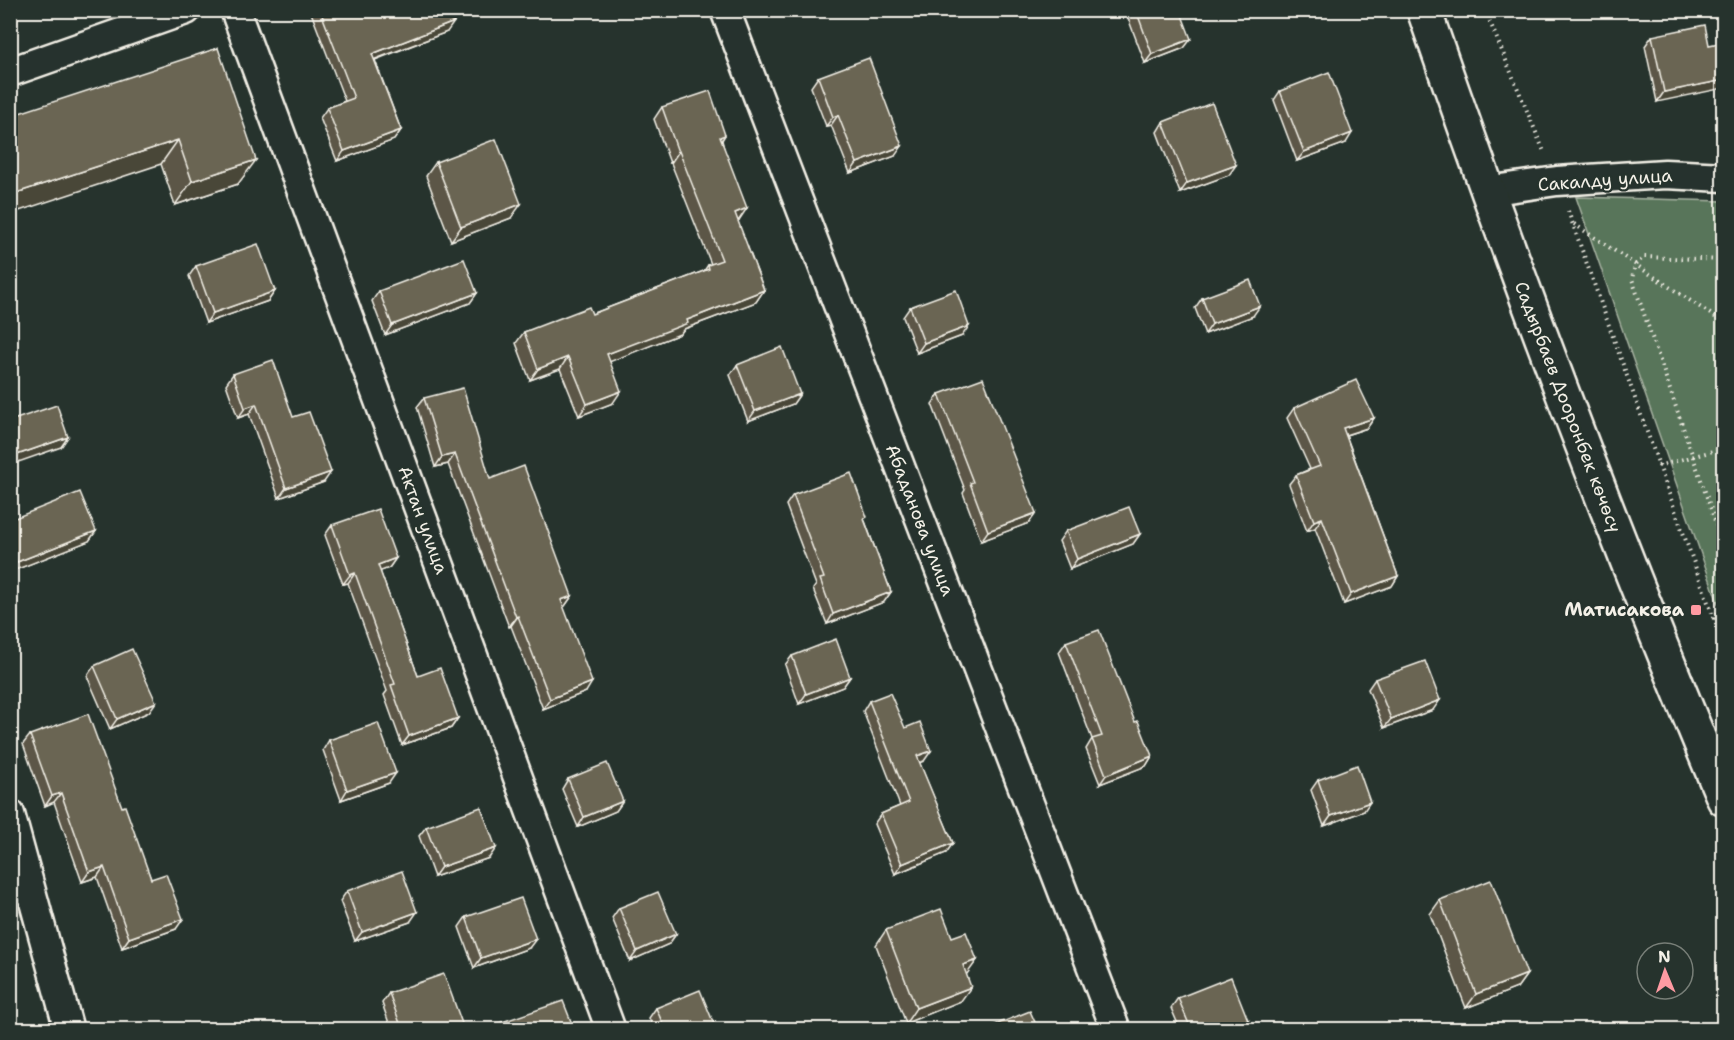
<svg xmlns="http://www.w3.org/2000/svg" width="1734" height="1040" font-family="'Shantell Sans',sans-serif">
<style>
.green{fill:#59745a;stroke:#a6b2a1;stroke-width:1.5}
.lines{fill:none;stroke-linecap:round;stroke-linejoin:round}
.minor-casing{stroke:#f4f1e8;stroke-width:33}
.secondary-casing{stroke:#f4f1e8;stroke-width:38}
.path{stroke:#f4f1e8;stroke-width:4;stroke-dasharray:1.5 4.5;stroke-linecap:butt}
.minor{stroke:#26332d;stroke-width:28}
.secondary{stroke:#26332d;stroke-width:33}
.wall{fill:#5b5747;stroke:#f4f1e8;stroke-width:1.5}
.shaded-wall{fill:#4a4739;stroke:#f4f1e8;stroke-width:1.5}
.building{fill:#6a6552;stroke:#f4f1e8;stroke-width:1.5}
.poi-dot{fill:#ff9aa2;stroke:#26332d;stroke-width:2}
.labels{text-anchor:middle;stroke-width:4.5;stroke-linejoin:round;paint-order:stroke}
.street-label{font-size:18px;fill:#f4f1e8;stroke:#26332d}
.poi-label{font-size:18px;font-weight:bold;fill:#f4f1e8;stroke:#26332d;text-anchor:end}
</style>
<rect width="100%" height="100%" fill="#26332d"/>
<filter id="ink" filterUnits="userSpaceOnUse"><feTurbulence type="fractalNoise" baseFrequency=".0167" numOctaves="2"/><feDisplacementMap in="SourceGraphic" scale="12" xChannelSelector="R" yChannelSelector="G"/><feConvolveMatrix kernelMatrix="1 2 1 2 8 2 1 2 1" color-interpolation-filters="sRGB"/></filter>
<g filter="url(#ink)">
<path class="green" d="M 1576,197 L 1723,201 L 1723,617 Z"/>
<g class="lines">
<g class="minor-casing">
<g id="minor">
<path d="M 235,10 L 611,1030"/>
<path d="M 725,10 L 1116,1030"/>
<path d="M 10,72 L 186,10"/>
<path d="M 1487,191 L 1557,181 L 1665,174 L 1724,177"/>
<path d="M 10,814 L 69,1030"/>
</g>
</g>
<g class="secondary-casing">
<path id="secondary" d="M 1424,10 C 1516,276 1615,539 1724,799"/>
</g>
<g class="path">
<path d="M 1485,10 L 1545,154"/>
<path d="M 1568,211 L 1724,647"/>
<path d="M 1574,224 L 1724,323"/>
<path d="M 1724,260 L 1644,257 L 1635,265 L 1632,279 L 1724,547"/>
<path d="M 1658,466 L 1724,448"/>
<path d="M 1713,619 L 1724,604"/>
</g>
<use href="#minor" class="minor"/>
<use href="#secondary" class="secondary"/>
</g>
<g class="wall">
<path d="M 310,10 L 449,10 L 447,32 L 375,60 L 401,130 L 394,140 L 337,161 L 320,118 L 327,108 L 345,101 Z"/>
<path d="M 1125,10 L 1180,10 L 1184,48 L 1145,63 Z"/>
<path d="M 1652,36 L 1709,45 L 1657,102 L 1645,46 Z"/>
<path d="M 218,48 L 238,184 L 175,205 L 161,164 Z"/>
<path d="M 818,77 L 895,156 L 850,173 L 831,125 L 826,126 L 811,87 Z"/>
<path d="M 1280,91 L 1346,143 L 1297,161 L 1274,100 Z"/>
<path d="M 662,107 L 725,135 L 722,140 L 739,220 L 737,220 L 764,290 L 756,302 L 684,329 L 680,334 L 610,361 L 613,403 L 579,416 L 560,369 L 530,380 L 516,343 L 524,332 L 592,314 L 704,271 L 708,265 L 711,264 L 671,163 L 670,163 L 654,119 Z"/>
<path d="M 1163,122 L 1229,175 L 1180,193 L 1157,132 Z"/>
<path d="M 436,162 L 511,218 L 451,241 L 426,176 Z"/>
<path d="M 196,266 L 275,291 L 268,301 L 206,323 L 189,276 Z"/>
<path d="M 379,291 L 477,293 L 470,303 L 385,335 L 372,301 Z"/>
<path d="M 1202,298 L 1253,316 L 1205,334 L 1195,308 Z"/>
<path d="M 910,307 L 962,336 L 917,353 L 903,317 Z"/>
<path d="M 737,365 L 800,394 L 793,404 L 748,421 L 730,375 Z"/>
<path d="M 233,374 L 324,482 L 279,498 L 249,414 L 238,418 L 226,384 Z"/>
<path d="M 939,394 L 1036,513 L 1029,523 L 981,541 L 963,493 L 965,490 L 932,404 Z"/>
<path d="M 424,398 L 490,479 L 572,596 L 565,606 L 563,606 L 586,692 L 543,709 L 511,626 L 509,627 L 448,464 L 435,467 L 417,407 Z"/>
<path d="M 1294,408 L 1374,418 L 1367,428 L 1346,435 L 1398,576 L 1392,586 L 1344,604 L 1315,528 L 1307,531 L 1289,484 L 1296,475 L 1310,469 L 1287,418 Z"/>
<path d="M 793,495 L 865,521 L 891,592 L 884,602 L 827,624 L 813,589 L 816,585 L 786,505 Z"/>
<path d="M 10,520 L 96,531 L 89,541 L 10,572 Z"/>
<path d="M 332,525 L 396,558 L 389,568 L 380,571 L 418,676 L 458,718 L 451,728 L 402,745 L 384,695 L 387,691 L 348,583 L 343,584 L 325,535 Z"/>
<path d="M 1066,531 L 1140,534 L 1133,544 L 1070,569 L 1059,541 Z"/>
<path d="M 1066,642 L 1135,722 L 1152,756 L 1146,766 L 1100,784 L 1086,749 L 1092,739 L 1059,652 Z"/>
<path d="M 792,656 L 850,677 L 843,687 L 799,704 L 785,665 Z"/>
<path d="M 94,666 L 149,712 L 110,729 L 87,676 Z"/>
<path d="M 1375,679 L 1433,710 L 1384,728 L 1368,689 Z"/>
<path d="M 869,701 L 905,728 L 924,761 L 919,762 L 953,843 L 946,853 L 895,874 L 874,824 L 881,814 L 900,806 L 863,711 Z"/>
<path d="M 30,735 L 122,807 L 151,879 L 176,929 L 122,948 L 97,877 L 82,882 L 54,802 L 45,806 L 23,744 Z"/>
<path d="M 329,740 L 389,783 L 341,800 L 323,750 Z"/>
<path d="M 568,779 L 623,801 L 616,811 L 578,827 L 562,789 Z"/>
<path d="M 1318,780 L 1364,811 L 1324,826 L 1311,790 Z"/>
<path d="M 426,827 L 489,858 L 434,877 L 419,836 Z"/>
<path d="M 347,891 L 410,922 L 355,941 L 340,901 Z"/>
<path d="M 1440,900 L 1527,974 L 1517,988 L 1466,1008 L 1430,914 Z"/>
<path d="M 619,908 L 676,934 L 669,944 L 630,961 L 612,918 Z"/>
<path d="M 466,917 L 529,948 L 474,968 L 459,927 Z"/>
<path d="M 886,930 L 952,937 L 977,960 L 966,974 L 961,1001 L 906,1023 L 876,945 Z"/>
<path d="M 389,993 L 464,1029 L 391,1029 L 382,1003 Z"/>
<path d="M 1178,998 L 1241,1029 L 1180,1029 L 1171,1008 Z"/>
<path d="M 656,1008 L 716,1029 L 654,1029 L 649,1018 Z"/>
</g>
<g class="shaded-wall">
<path d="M 454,22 L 447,32 L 365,63 L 372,54 Z"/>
<path d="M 1191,39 L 1184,48 L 1145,63 L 1152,54 Z"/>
<path d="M 1724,80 L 1724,88 L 1657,102 L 1664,92 Z"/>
<path d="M 838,115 L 831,125 L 826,126 L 833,117 Z"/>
<path d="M 401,130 L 394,140 L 337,161 L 344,151 Z"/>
<path d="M 1352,133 L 1346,143 L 1297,161 L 1304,152 Z"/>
<path d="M 178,140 L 161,164 L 10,214 L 10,195 Z"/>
<path d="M 902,146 L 895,156 L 850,173 L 857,163 Z"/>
<path d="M 679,151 L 671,163 L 670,163 L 678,152 Z"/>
<path d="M 256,160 L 238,184 L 175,205 L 192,181 Z"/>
<path d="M 1236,165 L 1229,175 L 1180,193 L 1187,183 Z"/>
<path d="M 521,204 L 511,218 L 451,241 L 461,227 Z"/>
<path d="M 747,208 L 739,220 L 727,224 L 735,213 Z"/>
<path d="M 764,290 L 756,302 L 684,329 L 680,334 L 599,366 L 607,354 L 687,320 Z"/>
<path d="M 275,291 L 268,301 L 206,323 L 213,313 Z"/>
<path d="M 477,293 L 470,303 L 385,335 L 392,325 Z"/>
<path d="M 1260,306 L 1253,316 L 1205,334 L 1212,324 Z"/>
<path d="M 969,326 L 962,336 L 917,353 L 924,343 Z"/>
<path d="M 568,357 L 560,369 L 530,380 L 538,369 Z"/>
<path d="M 621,391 L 613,403 L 579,416 L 587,404 Z"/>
<path d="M 800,394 L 793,404 L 748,421 L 755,411 Z"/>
<path d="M 256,404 L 249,414 L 238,418 L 245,408 Z"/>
<path d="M 1374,418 L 1367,428 L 1336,438 L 1343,428 Z"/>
<path d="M 68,437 L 61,447 L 10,465 L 11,457 Z"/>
<path d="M 455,454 L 448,464 L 435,467 L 442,457 Z"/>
<path d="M 331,472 L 324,482 L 279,498 L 286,488 Z"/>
<path d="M 1036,513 L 1029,523 L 981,541 L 988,531 Z"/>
<path d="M 1322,518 L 1315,528 L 1307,531 L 1314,521 Z"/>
<path d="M 96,531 L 89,541 L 10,572 L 17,562 Z"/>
<path d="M 1140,534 L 1133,544 L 1070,569 L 1077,559 Z"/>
<path d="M 396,558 L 389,568 L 371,575 L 378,565 Z"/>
<path d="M 355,573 L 348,583 L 343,584 L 350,575 Z"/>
<path d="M 1398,576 L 1392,586 L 1344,604 L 1351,594 Z"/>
<path d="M 891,592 L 884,602 L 827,624 L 833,614 Z"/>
<path d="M 572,596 L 565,606 L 554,610 L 561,600 Z"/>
<path d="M 518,616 L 511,626 L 509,627 L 516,617 Z"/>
<path d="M 850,677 L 843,687 L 799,704 L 806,694 Z"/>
<path d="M 592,682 L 586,692 L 543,709 L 550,699 Z"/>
<path d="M 1440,700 L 1433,710 L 1384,728 L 1391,719 Z"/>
<path d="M 156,702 L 149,712 L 110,729 L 117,719 Z"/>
<path d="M 458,718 L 451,728 L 402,745 L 409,736 Z"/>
<path d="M 931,751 L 924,761 L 910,766 L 917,756 Z"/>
<path d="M 1152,756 L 1146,766 L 1100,784 L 1106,775 Z"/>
<path d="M 396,773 L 389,783 L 341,800 L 347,790 Z"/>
<path d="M 61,793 L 54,802 L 45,806 L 52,796 Z"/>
<path d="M 623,801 L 616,811 L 578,827 L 584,817 Z"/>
<path d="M 1370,802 L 1364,811 L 1324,826 L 1331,816 Z"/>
<path d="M 953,843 L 946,853 L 895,874 L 902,864 Z"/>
<path d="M 496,848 L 489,858 L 434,877 L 441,867 Z"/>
<path d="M 104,867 L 97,877 L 82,882 L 89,872 Z"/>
<path d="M 417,912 L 410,922 L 355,941 L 362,932 Z"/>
<path d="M 183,919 L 176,929 L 122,948 L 129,938 Z"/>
<path d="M 676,934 L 669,944 L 630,961 L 637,951 Z"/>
<path d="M 536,939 L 529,948 L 474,968 L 481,958 Z"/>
<path d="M 977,960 L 967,974 L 953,980 L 963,965 Z"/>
<path d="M 1527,974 L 1517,988 L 1466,1008 L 1476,994 Z"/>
<path d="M 971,987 L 961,1001 L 906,1023 L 916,1008 Z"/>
<path d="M 1248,1020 L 1241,1029 L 1225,1029 Z"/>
</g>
<g class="building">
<path d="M 320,10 L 449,10 L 454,22 L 372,54 L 401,130 L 344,151 L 327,108 L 354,98 Z"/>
<path d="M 1136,10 L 1180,10 L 1191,39 L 1152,54 Z"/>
<path d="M 1705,25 L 1709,45 L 1724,42 L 1724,80 L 1664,92 L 1652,36 Z"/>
<path d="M 218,48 L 256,160 L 192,181 L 178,140 L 10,195 L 10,116 Z"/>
<path d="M 869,58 L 902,146 L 857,163 L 838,115 L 833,117 L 818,77 Z"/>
<path d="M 1329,72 L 1352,133 L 1304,152 L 1280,91 Z"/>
<path d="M 710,91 L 725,135 L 720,137 L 747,208 L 735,213 L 764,290 L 687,320 L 688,323 L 607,354 L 621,391 L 587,404 L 568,357 L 538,369 L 524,332 L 589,307 L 592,314 L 709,269 L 708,265 L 722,260 L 679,151 L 678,152 L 662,107 Z"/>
<path d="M 1212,103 L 1236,165 L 1187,183 L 1163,122 Z"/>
<path d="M 496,139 L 521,204 L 461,227 L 436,162 Z"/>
<path d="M 258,244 L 275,291 L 213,313 L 196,266 Z"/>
<path d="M 464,259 L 477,293 L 392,325 L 379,291 Z"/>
<path d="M 1250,280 L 1260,306 L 1212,324 L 1202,298 Z"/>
<path d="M 956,290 L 969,326 L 924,343 L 910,307 Z"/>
<path d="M 782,347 L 800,394 L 755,411 L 737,365 Z"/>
<path d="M 273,360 L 293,417 L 309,412 L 331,472 L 286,488 L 256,404 L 245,408 L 233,374 Z"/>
<path d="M 983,378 L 1036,513 L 988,531 L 970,483 L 973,482 L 939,394 Z"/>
<path d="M 1356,380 L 1374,418 L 1343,428 L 1398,576 L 1351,594 L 1322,518 L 1314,521 L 1296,475 L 1320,466 L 1294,408 Z"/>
<path d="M 463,388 L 490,479 L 524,466 L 572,596 L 561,600 L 592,682 L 550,699 L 518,616 L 516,617 L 455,454 L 442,457 L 424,398 Z"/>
<path d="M 57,405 L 68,437 L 11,457 L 10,455 L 10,421 Z"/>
<path d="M 851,473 L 867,517 L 864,519 L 891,592 L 833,614 L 820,579 L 824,578 L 793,495 Z"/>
<path d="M 80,492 L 96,531 L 17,562 L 10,546 L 10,520 Z"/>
<path d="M 1129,507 L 1140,534 L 1077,559 L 1066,531 Z"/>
<path d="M 378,509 L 396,558 L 378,565 L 418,676 L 440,668 L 458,718 L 409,736 L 391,685 L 395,684 L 355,573 L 350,575 L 332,525 Z"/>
<path d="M 1099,630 L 1135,722 L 1138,721 L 1152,756 L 1106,775 L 1092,739 L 1102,736 L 1066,642 Z"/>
<path d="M 836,639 L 850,677 L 806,694 L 792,656 Z"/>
<path d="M 132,649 L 156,702 L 117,719 L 94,666 Z"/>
<path d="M 1425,661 L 1440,700 L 1391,719 L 1375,679 Z"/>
<path d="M 890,693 L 905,728 L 920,722 L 931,751 L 917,756 L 953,843 L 902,864 L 881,814 L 909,802 L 869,701 Z"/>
<path d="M 88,714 L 122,807 L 125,806 L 151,879 L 166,874 L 183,919 L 129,938 L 104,867 L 89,872 L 61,793 L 52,796 L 30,735 Z"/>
<path d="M 378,723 L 396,773 L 347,790 L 329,740 Z"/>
<path d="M 607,763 L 623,801 L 584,817 L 568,779 Z"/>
<path d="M 1357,765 L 1370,802 L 1331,816 L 1318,780 Z"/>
<path d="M 481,807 L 496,848 L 441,867 L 426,827 Z"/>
<path d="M 402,871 L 417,912 L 362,932 L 347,891 Z"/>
<path d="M 1491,880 L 1527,974 L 1476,994 L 1440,900 Z"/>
<path d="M 658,892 L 676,934 L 637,951 L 619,908 Z"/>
<path d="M 521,898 L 536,939 L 481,958 L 466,917 Z"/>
<path d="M 941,909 L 952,937 L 966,932 L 977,960 L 963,965 L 971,987 L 916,1008 L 886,930 Z"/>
<path d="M 10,918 L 13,929 L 10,930 Z"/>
<path d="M 444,974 L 464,1029 L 402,1029 L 389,993 Z"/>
<path d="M 1231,977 L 1248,1020 L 1225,1029 L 1191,1029 L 1178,998 Z"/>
<path d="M 700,990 L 716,1029 L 665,1029 L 656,1008 Z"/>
<path d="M 563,1001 L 574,1029 L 482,1029 Z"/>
<path d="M 1030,1011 L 1038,1029 L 985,1029 Z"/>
</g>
</g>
<rect class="poi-dot" x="1690" y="604" width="12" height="12" rx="3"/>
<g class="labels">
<g class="street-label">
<text transform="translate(1605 180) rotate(-4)" y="6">Сакалду улица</text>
<text transform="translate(1568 407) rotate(69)" y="6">Садырбаев Дооронбек көчөсү</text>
<text transform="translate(423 520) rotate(70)" y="6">Актан улица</text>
<text transform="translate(920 520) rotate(69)" y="6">Абаданова улица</text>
</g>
<g class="poi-label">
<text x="1684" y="616">Матисакова</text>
</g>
</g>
<rect width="1734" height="1040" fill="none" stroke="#26332d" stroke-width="36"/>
<rect x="18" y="18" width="1698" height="1004" fill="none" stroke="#f4f1e8" stroke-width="2" filter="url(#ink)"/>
<g transform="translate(1665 971) rotate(358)"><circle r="28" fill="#26332d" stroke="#787f78" stroke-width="1.5"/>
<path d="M0-4.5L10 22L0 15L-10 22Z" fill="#ff9aa2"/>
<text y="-9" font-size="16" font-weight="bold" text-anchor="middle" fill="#f4f1e8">N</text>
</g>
</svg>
